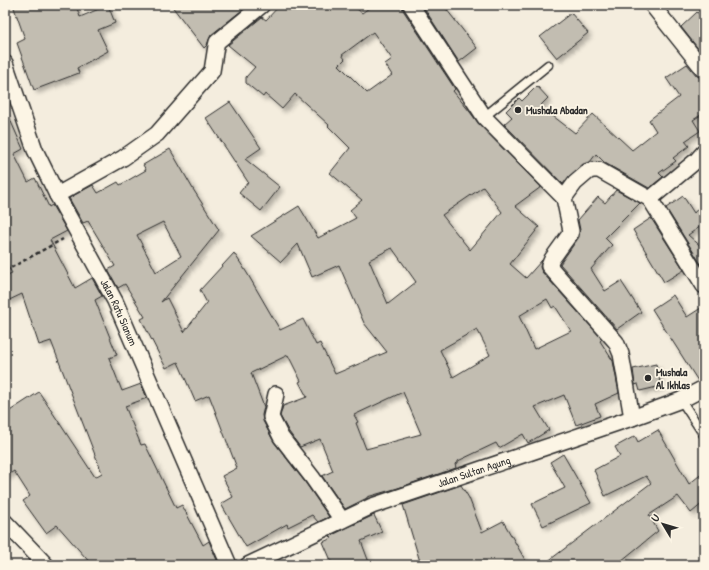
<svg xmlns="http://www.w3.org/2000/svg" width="709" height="570" font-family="'Patrick Hand',sans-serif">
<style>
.building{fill:#c2bdb1;stroke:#2b2b2b;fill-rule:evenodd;filter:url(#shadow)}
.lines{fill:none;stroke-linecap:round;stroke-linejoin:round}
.lane-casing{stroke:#2b2b2b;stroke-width:11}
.street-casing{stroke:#2b2b2b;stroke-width:18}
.path{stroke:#2b2b2b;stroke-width:2.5;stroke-dasharray:4 3;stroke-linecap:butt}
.lane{stroke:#fcf5e5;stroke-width:8}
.street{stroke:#fcf5e5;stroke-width:15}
.poi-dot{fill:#2b2b2b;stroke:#fcf5e5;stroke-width:1.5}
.labels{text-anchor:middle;stroke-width:3.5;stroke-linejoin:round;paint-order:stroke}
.poi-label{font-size:11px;font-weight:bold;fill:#2b2b2b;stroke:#fcf5e5;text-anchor:start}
.street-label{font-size:11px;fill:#2b2b2b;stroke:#fcf5e5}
</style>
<defs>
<filter id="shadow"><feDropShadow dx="3.5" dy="3.5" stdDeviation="2" flood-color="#0004"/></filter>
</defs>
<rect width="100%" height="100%" fill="#f4edde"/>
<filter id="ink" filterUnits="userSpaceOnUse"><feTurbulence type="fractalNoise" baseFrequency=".025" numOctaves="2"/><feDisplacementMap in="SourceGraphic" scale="8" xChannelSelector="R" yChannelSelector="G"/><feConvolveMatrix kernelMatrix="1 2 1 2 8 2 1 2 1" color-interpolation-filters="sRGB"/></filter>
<g filter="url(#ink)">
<g class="building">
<path d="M 13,5 L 76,5 L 80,17 L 108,5 L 115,23 L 98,30 L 108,51 L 77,68 L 79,73 L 34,90 L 17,43 L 25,39 Z"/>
<path d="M 171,5 L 245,5 L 246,7 L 211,35 L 207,45 L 204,48 Z"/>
<path d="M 280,5 L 352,5 L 362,13 L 373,5 L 402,5 L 403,10 L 455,89 L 453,91 L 470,112 L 479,124 L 541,187 L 515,206 L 539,227 L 510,264 L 526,278 L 542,260 L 540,267 L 542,272 L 602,339 L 600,341 L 613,361 L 619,393 L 595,404 L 600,416 L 576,425 L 564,395 L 535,407 L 549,430 L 528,443 L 523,434 L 499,448 L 496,443 L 458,461 L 458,463 L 455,464 L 456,468 L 398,488 L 367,497 L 367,498 L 345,509 L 322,476 L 333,471 L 320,439 L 300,447 L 289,432 L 280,416 L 283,406 L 307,397 L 299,382 L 301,381 L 288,355 L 251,373 L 264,407 L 262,415 L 263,421 L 274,442 L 305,482 L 329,517 L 318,522 L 312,515 L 288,527 L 287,524 L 246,547 L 221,504 L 233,497 L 222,476 L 237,468 L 209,395 L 195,401 L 178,362 L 166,368 L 141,319 L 145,317 L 125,284 L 118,288 L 108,270 L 115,266 L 88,221 L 83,223 L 69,198 L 93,185 L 98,193 L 118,182 L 120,185 L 146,170 L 143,165 L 170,149 L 193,189 L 219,230 L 161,302 L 167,298 L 184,332 L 207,303 L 200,290 L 234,253 L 247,273 L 280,330 L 303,319 L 316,345 L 320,343 L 335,374 L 387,352 L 364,323 L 339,265 L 312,277 L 298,244 L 281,262 L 251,236 L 299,206 L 318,238 L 356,218 L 350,210 L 362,200 L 330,173 L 350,148 L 328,126 L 329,125 L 295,94 L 282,109 L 265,94 L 263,97 L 246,83 L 246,77 L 255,67 L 228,45 L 262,17 L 266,20 ZM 373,32 L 392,59 L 385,64 L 392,75 L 367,93 L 339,65 L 345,59 L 342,55 ZM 483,187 L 502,212 L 470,250 L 442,215 ZM 163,222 L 181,256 L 156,272 L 137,235 ZM 392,248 L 416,282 L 388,304 L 369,260 ZM 547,299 L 552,308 L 555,306 L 571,331 L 534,349 L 519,316 ZM 477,329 L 490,355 L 453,377 L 440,350 ZM 403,392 L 421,434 L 366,449 L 356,423 L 358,422 L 354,415 Z"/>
<path d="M 422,5 L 443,5 L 477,48 L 459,62 Z"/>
<path d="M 697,12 L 704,19 L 704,56 L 681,27 Z"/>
<path d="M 571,13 L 588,33 L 557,58 L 540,37 Z"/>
<path d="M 687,64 L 697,76 L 704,79 L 704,113 L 693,120 L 700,131 L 685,141 L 689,146 L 673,158 L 676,161 L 659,173 L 663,177 L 649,188 L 605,163 L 596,154 L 590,162 L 583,164 L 569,176 L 563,184 L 504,124 L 512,117 L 506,111 L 519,98 L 522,101 L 537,86 L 548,98 L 540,106 L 575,133 L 593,114 L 632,150 L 656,131 L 649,120 L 679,97 L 666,78 Z"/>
<path d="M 230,102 L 261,148 L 245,159 L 280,187 L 261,211 L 239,193 L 248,182 L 206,118 Z"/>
<path d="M 5,108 L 23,149 L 14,154 L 28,182 L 35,178 L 49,207 L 52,205 L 67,231 L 50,240 L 75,288 L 92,278 L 102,296 L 95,300 L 117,355 L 109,358 L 122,391 L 141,384 L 147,398 L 125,406 L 141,445 L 145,444 L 176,508 L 182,505 L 203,545 L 209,541 L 219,565 L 92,565 L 57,525 L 46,533 L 23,501 L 30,496 L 14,471 L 5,477 L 5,414 L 39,392 L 95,477 L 102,473 L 51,341 L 39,345 L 22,294 L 5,302 L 5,276 L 12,273 L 5,262 Z"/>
<path d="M 616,190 L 640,203 L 605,238 L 612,245 L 591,269 L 605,291 L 621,281 L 641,312 L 617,329 L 560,264 L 579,237 L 580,230 L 578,220 L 598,197 L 605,203 Z"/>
<path d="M 683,196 L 694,213 L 704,201 L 704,224 L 688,235 L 704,249 L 704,269 L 666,208 Z"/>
<path d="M 651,218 L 684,270 L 664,282 L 633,230 Z"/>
<path d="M 673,295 L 687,317 L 704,306 L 704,379 L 698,381 L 652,309 Z"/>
<path d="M 656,364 L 661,386 L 640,391 L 638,384 L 635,385 L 633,369 Z"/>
<path d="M 658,430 L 689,484 L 704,472 L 704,502 L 691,513 L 678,496 L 649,515 L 658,531 L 616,565 L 543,565 L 651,483 L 646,476 L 605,496 L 594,470 L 620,456 L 615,447 L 635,436 L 638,442 Z"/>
<path d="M 563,454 L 591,503 L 543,526 L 532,504 L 565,488 L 550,462 Z"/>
<path d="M 461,485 L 469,498 L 482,532 L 503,521 L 528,565 L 421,565 L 403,505 Z"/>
<path d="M 374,515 L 382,532 L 361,541 L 370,565 L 333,565 L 323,542 L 332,538 L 330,536 Z"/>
</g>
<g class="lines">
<g class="lane-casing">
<g id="lane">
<path d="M 484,117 L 548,65"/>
<path d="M 681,400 L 704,435"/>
</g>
</g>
<g class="street-casing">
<g id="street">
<path d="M 411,5 L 485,118 L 564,198"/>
<path d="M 652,5 L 704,70"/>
<path id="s1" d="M 5,63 L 35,150 L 57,195 L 115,301 L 229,565"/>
<path d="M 704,152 L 697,160 L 650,199 L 704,286"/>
<path d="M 57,195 L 123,158 L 157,134 L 212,71 L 216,46 L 217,42 L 262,5"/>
<path d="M 276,394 L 271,417 L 281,437 L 312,477 L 342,520"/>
<path d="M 632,418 L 621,354 L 616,342 L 549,266 L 552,259 L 570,234 L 571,231 L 564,198 L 575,183 L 589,171 L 594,170 L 599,170 L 650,199"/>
<path d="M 5,522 L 46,565"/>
<path id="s2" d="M 248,565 L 372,506 L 632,418 L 681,400 L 704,388"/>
</g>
</g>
<path class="path" d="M 5,271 L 63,239"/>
<use href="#lane" class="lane"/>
<use href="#street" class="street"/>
</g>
</g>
<g class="poi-dot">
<circle cx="518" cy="110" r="4"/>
<circle cx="648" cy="378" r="4"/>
</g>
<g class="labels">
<g class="poi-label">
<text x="526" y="114">Mushala Abadan</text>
<text x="656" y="376">Mushala<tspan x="656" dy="13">Al Ikhlas</tspan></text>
</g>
<g class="street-label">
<text dy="4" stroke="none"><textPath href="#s1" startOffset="275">Jalan Ratu Sianum</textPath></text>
<text dy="4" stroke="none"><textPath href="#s2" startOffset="245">Jalan Sultan Agung</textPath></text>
</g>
</g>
<rect width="709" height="570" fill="none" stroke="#fcf5e5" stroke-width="20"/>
<rect x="10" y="10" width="689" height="550" fill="none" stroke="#2b2b2b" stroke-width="1.5" filter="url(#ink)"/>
<g transform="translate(663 524) rotate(308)" stroke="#fcf5e5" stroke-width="3" paint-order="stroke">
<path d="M0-3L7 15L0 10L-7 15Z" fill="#2b2b2b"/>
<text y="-6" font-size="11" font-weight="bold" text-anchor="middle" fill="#2b2b2b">U</text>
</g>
</svg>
